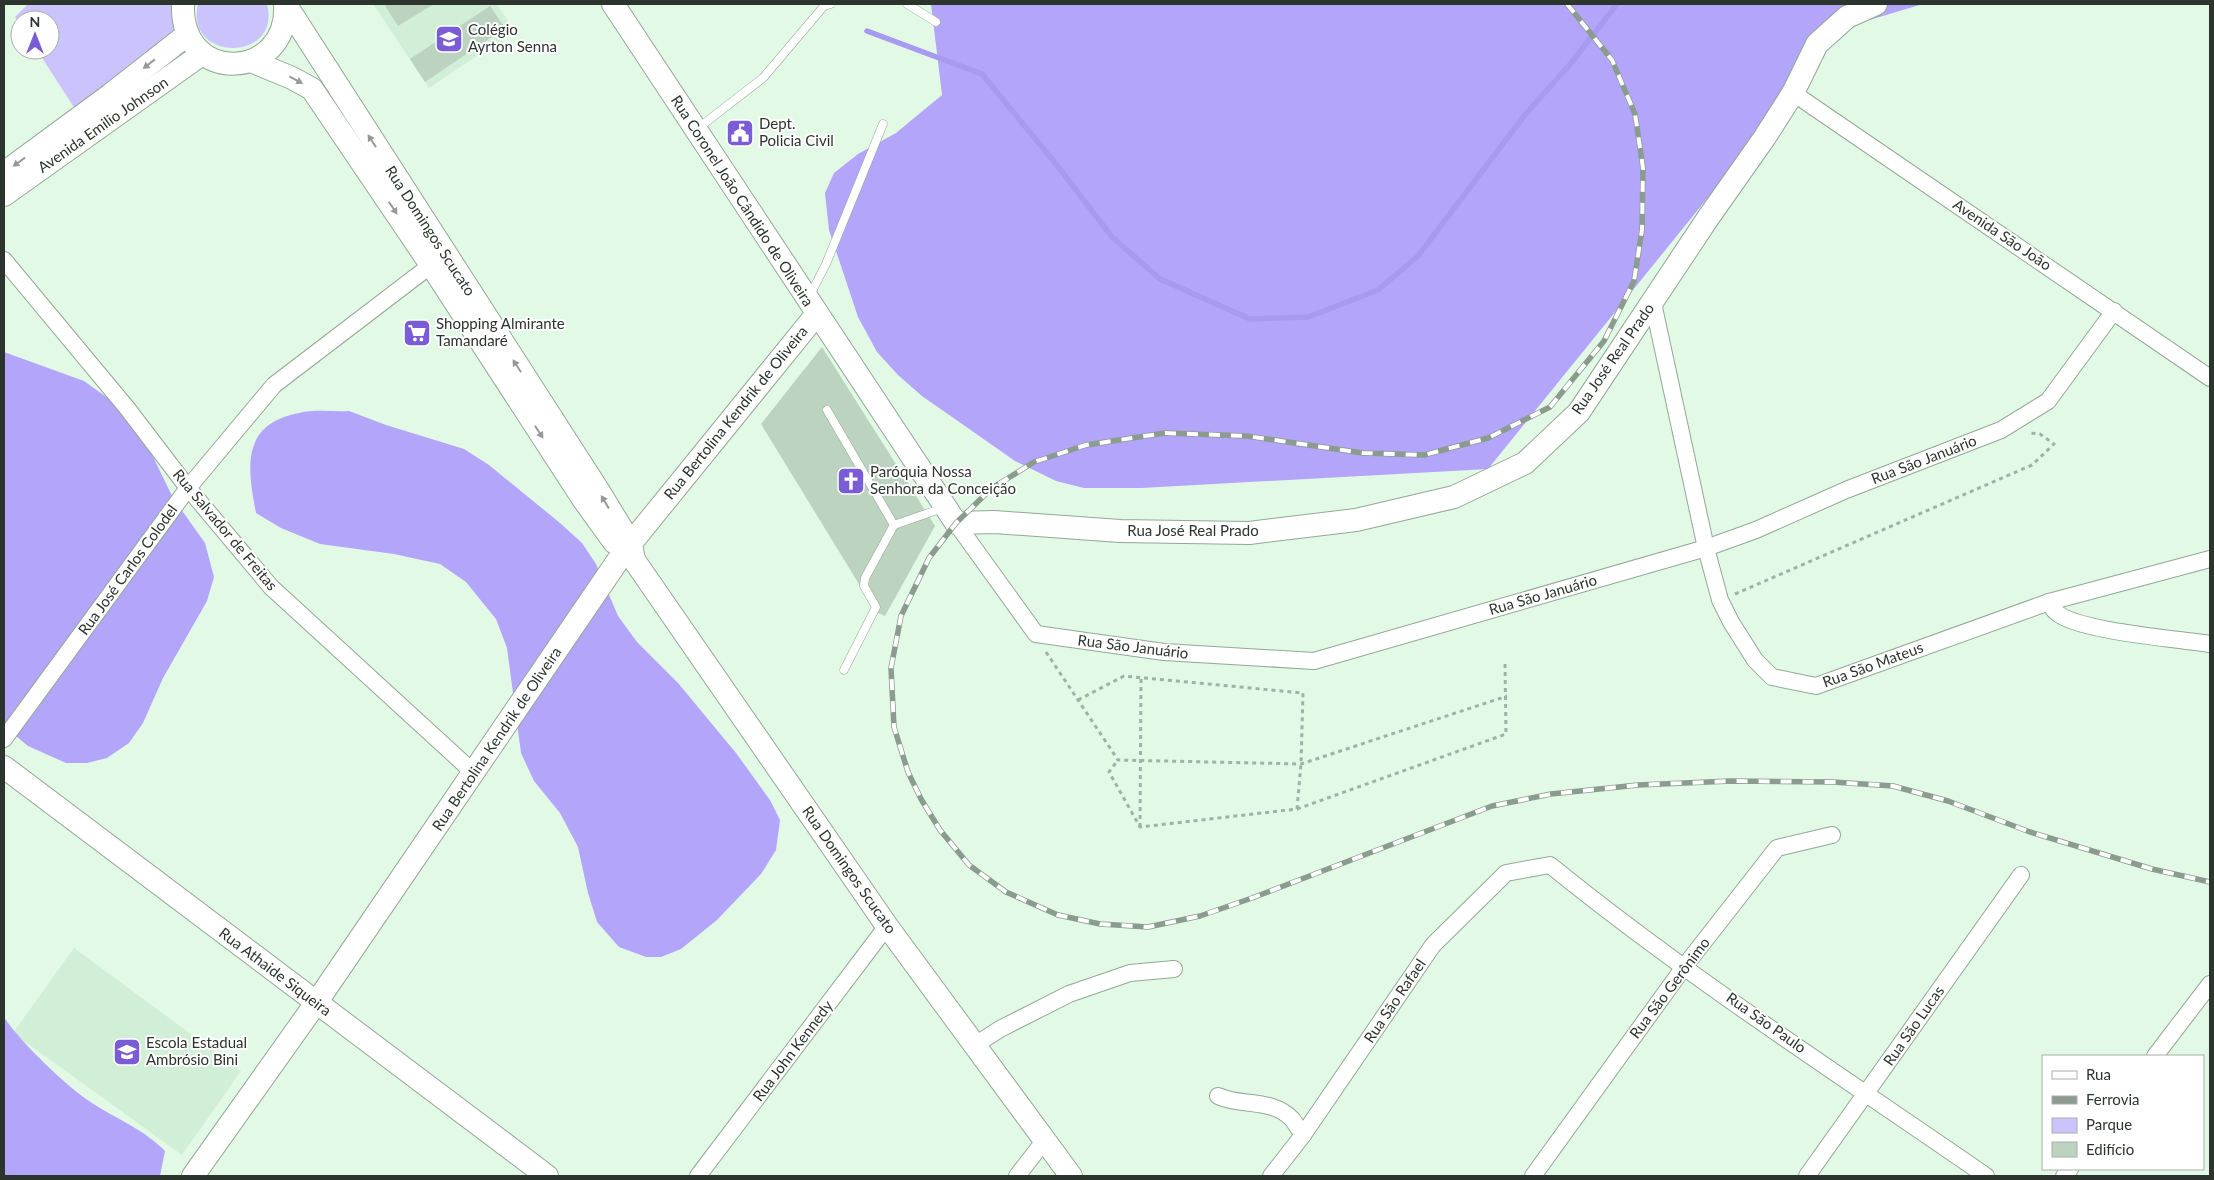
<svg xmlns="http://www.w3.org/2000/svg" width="2214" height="1180" font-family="Lato,sans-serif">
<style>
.built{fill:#d1efd6}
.green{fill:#cac3fc}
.forest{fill:#b3a5fa}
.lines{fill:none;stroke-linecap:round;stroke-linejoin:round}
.stream{stroke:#a89aee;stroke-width:5.5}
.building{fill:#bcd3c0}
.lane-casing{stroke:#92a895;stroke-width:9}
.street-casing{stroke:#92a895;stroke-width:18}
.secondary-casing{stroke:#92a895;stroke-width:24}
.path{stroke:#a0b2a3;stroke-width:3;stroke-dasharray:4 4;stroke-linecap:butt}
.lane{stroke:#fff;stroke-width:8}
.street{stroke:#fff;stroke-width:16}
.secondary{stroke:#fff;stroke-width:22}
.rail-casing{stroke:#8b9b8e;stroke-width:5.5}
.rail{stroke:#fff;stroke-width:4;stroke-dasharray:11;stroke-linecap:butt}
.oneway{fill:#959a96}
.labels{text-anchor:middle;stroke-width:4;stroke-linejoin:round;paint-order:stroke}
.poi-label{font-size:15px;fill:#2b342d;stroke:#fff;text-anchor:start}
.street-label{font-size:15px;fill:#2b342d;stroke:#fff}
</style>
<rect width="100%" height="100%" fill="#e2f9e6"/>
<g class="built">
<path d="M 373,4 L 497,4 L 514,31 L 429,88 Z"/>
<path d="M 74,948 L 241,1071 L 182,1155 L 13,1033 Z"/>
</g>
<g class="green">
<path d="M 28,4 L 179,4 L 177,30 L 77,112 L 37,50 L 50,50 L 50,20 L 20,20 L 20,24 L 15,17 Z"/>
<path d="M 198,4 L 267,4 C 282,63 184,62 198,4 Z"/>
</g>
<g class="forest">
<path d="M 931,4 L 1923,4 L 1846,27 L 1488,469 L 1141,488 L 1084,488 L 1056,481 L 1015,461 L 922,396 L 898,375 L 877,352 L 858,317 L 829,230 L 825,193 L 834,173 L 858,154 L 896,133 L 942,95 Z"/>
<path d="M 4,352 L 84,381 L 119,406 L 143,436 L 173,498 L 205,543 L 214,577 L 207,601 L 163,678 L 143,723 L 129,743 L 107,758 L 87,763 L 66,763 L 28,746 L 4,726 Z"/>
<path d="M 349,411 L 386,425 L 464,449 L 489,465 L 560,523 L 582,543 L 596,564 L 618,616 L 637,642 L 678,683 L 736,753 L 770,800 L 780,820 L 776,850 L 761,874 L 717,920 L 681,949 L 661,957 L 646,957 L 619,947 L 597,922 L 588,893 L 578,847 L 560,813 L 534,781 L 521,753 L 507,648 L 496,619 L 466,582 L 440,564 L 394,554 L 320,544 L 281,528 L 256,513 C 247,467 241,424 299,413 C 315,409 333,412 349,411 Z"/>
<path d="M 4,1017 C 20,1042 66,1086 92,1103 C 118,1120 142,1128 165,1151 L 160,1176 L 4,1176 Z"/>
</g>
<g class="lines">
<path class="stream" d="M 867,31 L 982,74 L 1056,164 L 1112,237 L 1160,279 L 1250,319 L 1308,317 L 1378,290 L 1418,256 L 1524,116 L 1572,62 L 1617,4"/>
</g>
<g class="building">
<path d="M 384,4 L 434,4 L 398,26 Z"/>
<path d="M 490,6 L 505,28 L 425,82 L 410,59 Z"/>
<path d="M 822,347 L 935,526 L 885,616 L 876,612 L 761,424 Z"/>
</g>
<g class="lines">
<g class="lane-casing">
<g id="lane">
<path d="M 907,4 L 936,22"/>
<path d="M 697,129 L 763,78 L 824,6 L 831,4"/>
<path d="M 809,297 L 826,264 L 883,124"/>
<path d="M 827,410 L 894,525 L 943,508"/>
<path d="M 844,670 L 876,607 L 864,586 L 865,578 L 894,525"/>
</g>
</g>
<g class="street-casing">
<g id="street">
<path d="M 1793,93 L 2210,378"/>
<path d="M 4,260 L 127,408 L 188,488 L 271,587 L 474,773"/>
<path d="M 1653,303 L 1706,548 L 1720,600 L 1731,622 L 1755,660 L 1772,677 L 1816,686 L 2049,602 L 2210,559"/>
<path d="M 956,523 L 1036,634 L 1164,652 L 1314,661 L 1706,548 L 1756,530 L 1846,490 L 2001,430 L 2048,401 L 2114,311"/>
<path d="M 2049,602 C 2051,605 2053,610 2056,612 C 2075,631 2179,639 2210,644"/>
<path d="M 4,739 L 188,488 L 274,385 L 439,259"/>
<path d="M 975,1045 L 1000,1029 L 1069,994 L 1130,973 L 1174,969"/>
<path d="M 2155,1056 L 2210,984"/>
<path d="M 1218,1096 C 1242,1107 1272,1098 1292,1119 C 1296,1124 1299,1130 1303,1135"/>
<path d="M 698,1176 L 887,926"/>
<path d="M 1017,1176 L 1045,1140"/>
<path d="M 1271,1176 L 1303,1135 L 1433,945 L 1506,873 L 1550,865 C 1688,977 1840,1075 1986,1176"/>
<path d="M 1533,1176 L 1684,967 L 1777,848 L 1832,835"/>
<path d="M 1807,1176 L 2021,875"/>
<path d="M 2064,1176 L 2070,1169"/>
</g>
</g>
<g class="secondary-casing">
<g id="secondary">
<path d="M 183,4 C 180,87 290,80 285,4"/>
<path d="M 613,4 L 956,523 L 994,522 L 1120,531 L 1249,533 L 1356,520 L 1454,497 L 1525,463 L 1579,412 L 1708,218 L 1765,137 L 1793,93 L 1817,44 L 1847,17 L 1876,4"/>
<path d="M 286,5 L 598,490 L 631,544 L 634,560 L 887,926 L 1071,1176"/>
<path d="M 251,61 L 292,78 L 312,89 L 431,265 L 583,499 L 614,542"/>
<path d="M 4,173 L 110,95 L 188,34"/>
<path d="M 4,195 L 202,54"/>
<path d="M 4,767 L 547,1176"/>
<path d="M 193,1176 L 316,1003 L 623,553 L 816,315"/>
</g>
</g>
<g class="path">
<path d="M 1735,594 L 2032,465 L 2054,444 L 2040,434 L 2030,433"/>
<path d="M 1046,652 L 1118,760 L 1301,764 L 1507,696"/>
<path d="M 1078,700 L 1124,676 L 1303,693 L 1301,764 L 1297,809 L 1140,827 L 1109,772 L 1118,760"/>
<path d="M 1297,809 L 1506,734 L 1505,662"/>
<path d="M 1140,827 L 1141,678"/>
</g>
<use href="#lane" class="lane"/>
<use href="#street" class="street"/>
<use href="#secondary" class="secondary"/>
<g class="rail-casing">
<path id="rail" d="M 1567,4 L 1612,60 L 1635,114 L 1643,168 L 1642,230 L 1634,281 L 1604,341 L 1550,407 L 1488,438 L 1424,455 L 1363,453 L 1247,436 L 1165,433 L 1086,445 L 1034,462 L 992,488 L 956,523 L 929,558 L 901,616 L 891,668 L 894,727 L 908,772 L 921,799 L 940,830 L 969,865 L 1006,892 L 1058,915 L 1100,924 L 1148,927 L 1200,916 L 1252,898 L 1492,806 L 1551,794 L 1638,785 L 1731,781 L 1833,782 L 1893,786 L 1948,801 L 2030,832 L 2152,869 L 2210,882"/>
</g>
<use href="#rail" class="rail"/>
</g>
<defs><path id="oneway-solid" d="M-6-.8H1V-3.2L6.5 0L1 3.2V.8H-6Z" transform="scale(1.25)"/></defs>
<g class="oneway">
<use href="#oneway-solid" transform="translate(149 64) rotate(142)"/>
<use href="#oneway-solid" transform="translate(296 80) rotate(28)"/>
<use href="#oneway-solid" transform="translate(372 141) rotate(-123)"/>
<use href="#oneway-solid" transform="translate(19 162) rotate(144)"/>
<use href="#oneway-solid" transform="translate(393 208) rotate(56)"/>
<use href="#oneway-solid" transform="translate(517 366) rotate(-123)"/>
<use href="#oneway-solid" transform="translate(539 432) rotate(57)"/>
<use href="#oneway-solid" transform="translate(605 502) rotate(-121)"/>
</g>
<defs>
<g id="school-square" transform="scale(1.4375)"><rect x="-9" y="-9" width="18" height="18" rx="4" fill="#795cd6" stroke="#fff"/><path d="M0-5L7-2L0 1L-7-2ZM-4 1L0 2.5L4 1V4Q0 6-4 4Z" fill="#fff"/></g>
<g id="civic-square" transform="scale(1.4375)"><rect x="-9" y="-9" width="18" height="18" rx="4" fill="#795cd6" stroke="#fff"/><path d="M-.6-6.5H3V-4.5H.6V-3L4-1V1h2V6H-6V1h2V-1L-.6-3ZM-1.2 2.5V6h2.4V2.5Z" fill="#fff"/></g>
<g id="supermarket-square" transform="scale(1.4375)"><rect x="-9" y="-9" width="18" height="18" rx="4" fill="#795cd6" stroke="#fff"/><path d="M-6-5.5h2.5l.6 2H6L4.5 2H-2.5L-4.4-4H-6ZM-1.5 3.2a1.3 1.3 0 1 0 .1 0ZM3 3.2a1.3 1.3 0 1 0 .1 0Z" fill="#fff"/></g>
<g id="church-square" transform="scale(1.4375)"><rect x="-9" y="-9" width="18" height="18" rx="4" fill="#795cd6" stroke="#fff"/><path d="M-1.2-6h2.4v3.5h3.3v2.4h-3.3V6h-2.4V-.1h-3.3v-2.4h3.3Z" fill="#fff"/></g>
</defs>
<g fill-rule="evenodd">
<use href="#school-square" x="449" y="39"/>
<use href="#civic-square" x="740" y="133"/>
<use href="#supermarket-square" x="417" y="333"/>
<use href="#church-square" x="851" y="481"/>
<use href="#school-square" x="127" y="1052"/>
</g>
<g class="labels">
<g class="poi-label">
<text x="468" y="35">Colégio<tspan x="468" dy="17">Ayrton Senna</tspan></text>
<text x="759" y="129">Dept.<tspan x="759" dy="17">Policia Civil</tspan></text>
<text x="436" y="329">Shopping Almirante<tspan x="436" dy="17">Tamandaré</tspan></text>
<text x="870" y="477">Paróquia Nossa<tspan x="870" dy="17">Senhora da Conceição</tspan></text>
<text x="146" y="1048">Escola Estadual<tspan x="146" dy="17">Ambrósio Bini</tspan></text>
</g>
<g class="street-label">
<text transform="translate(103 125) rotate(-35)" y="5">Avenida Emilio Johnson</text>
<text transform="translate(742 201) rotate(57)" y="5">Rua Coronel João Cândido de Oliveira</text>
<text transform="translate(430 231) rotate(57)" y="5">Rua Domingos Scucato</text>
<text transform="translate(2002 235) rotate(34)" y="5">Avenida São João</text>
<text transform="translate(1613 359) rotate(-55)" y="5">Rua José Real Prado</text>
<text transform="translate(736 413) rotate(-51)" y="5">Rua Bertolina Kendrik de Oliveira</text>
<text transform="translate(1924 460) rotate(-21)" y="5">Rua São Januário</text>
<text transform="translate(225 530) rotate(50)" y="5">Rua Salvador de Freitas</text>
<text x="1193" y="536">Rua José Real Prado</text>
<text transform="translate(128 570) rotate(-54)" y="5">Rua José Carlos Colodel</text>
<text transform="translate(1543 595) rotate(-16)" y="5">Rua São Januário</text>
<text transform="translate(1133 647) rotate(7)" y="5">Rua São Januário</text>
<text transform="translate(1873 665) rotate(-20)" y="5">Rua São Mateus</text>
<text transform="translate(497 739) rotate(-56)" y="5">Rua Bertolina Kendrik de Oliveira</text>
<text transform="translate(849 870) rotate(55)" y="5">Rua Domingos Scucato</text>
<text transform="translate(275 972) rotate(37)" y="5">Rua Athaide Siqueira</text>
<text transform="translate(1670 988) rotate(-53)" y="5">Rua São Gerônimo</text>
<text transform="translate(1395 1001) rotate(-56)" y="5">Rua São Rafael</text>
<text transform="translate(1766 1023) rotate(35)" y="5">Rua São Paulo</text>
<text transform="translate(1914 1026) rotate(-55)" y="5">Rua São Lucas</text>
<text transform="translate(793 1051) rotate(-53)" y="5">Rua John Kennedy</text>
</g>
</g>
<rect width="2214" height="1180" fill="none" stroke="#2b342d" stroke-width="10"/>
<rect x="2042" y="1055" width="162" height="115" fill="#ffffff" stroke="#aaaeab"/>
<rect x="2052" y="1071" width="25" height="8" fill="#ffffff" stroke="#aaaeab"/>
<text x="2086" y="1080" font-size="15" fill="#2b342d">Rua</text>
<rect x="2052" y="1096" width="25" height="8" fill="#8b9b8e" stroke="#aaaeab"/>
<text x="2086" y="1105" font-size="15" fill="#2b342d">Ferrovia</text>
<rect x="2052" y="1118" width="25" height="15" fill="#cac3fc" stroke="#aaaeab"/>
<text x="2086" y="1130" font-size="15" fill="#2b342d">Parque</text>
<rect x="2052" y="1142" width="25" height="15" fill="#bcd3c0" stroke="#aaaeab"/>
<text x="2086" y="1155" font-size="15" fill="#2b342d">Edifício</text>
<g transform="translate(35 35)"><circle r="24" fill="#ffffff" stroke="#aaaeab"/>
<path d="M0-4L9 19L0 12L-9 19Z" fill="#795cd6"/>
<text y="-8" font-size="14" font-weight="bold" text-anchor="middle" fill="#2b342d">N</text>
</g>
</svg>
